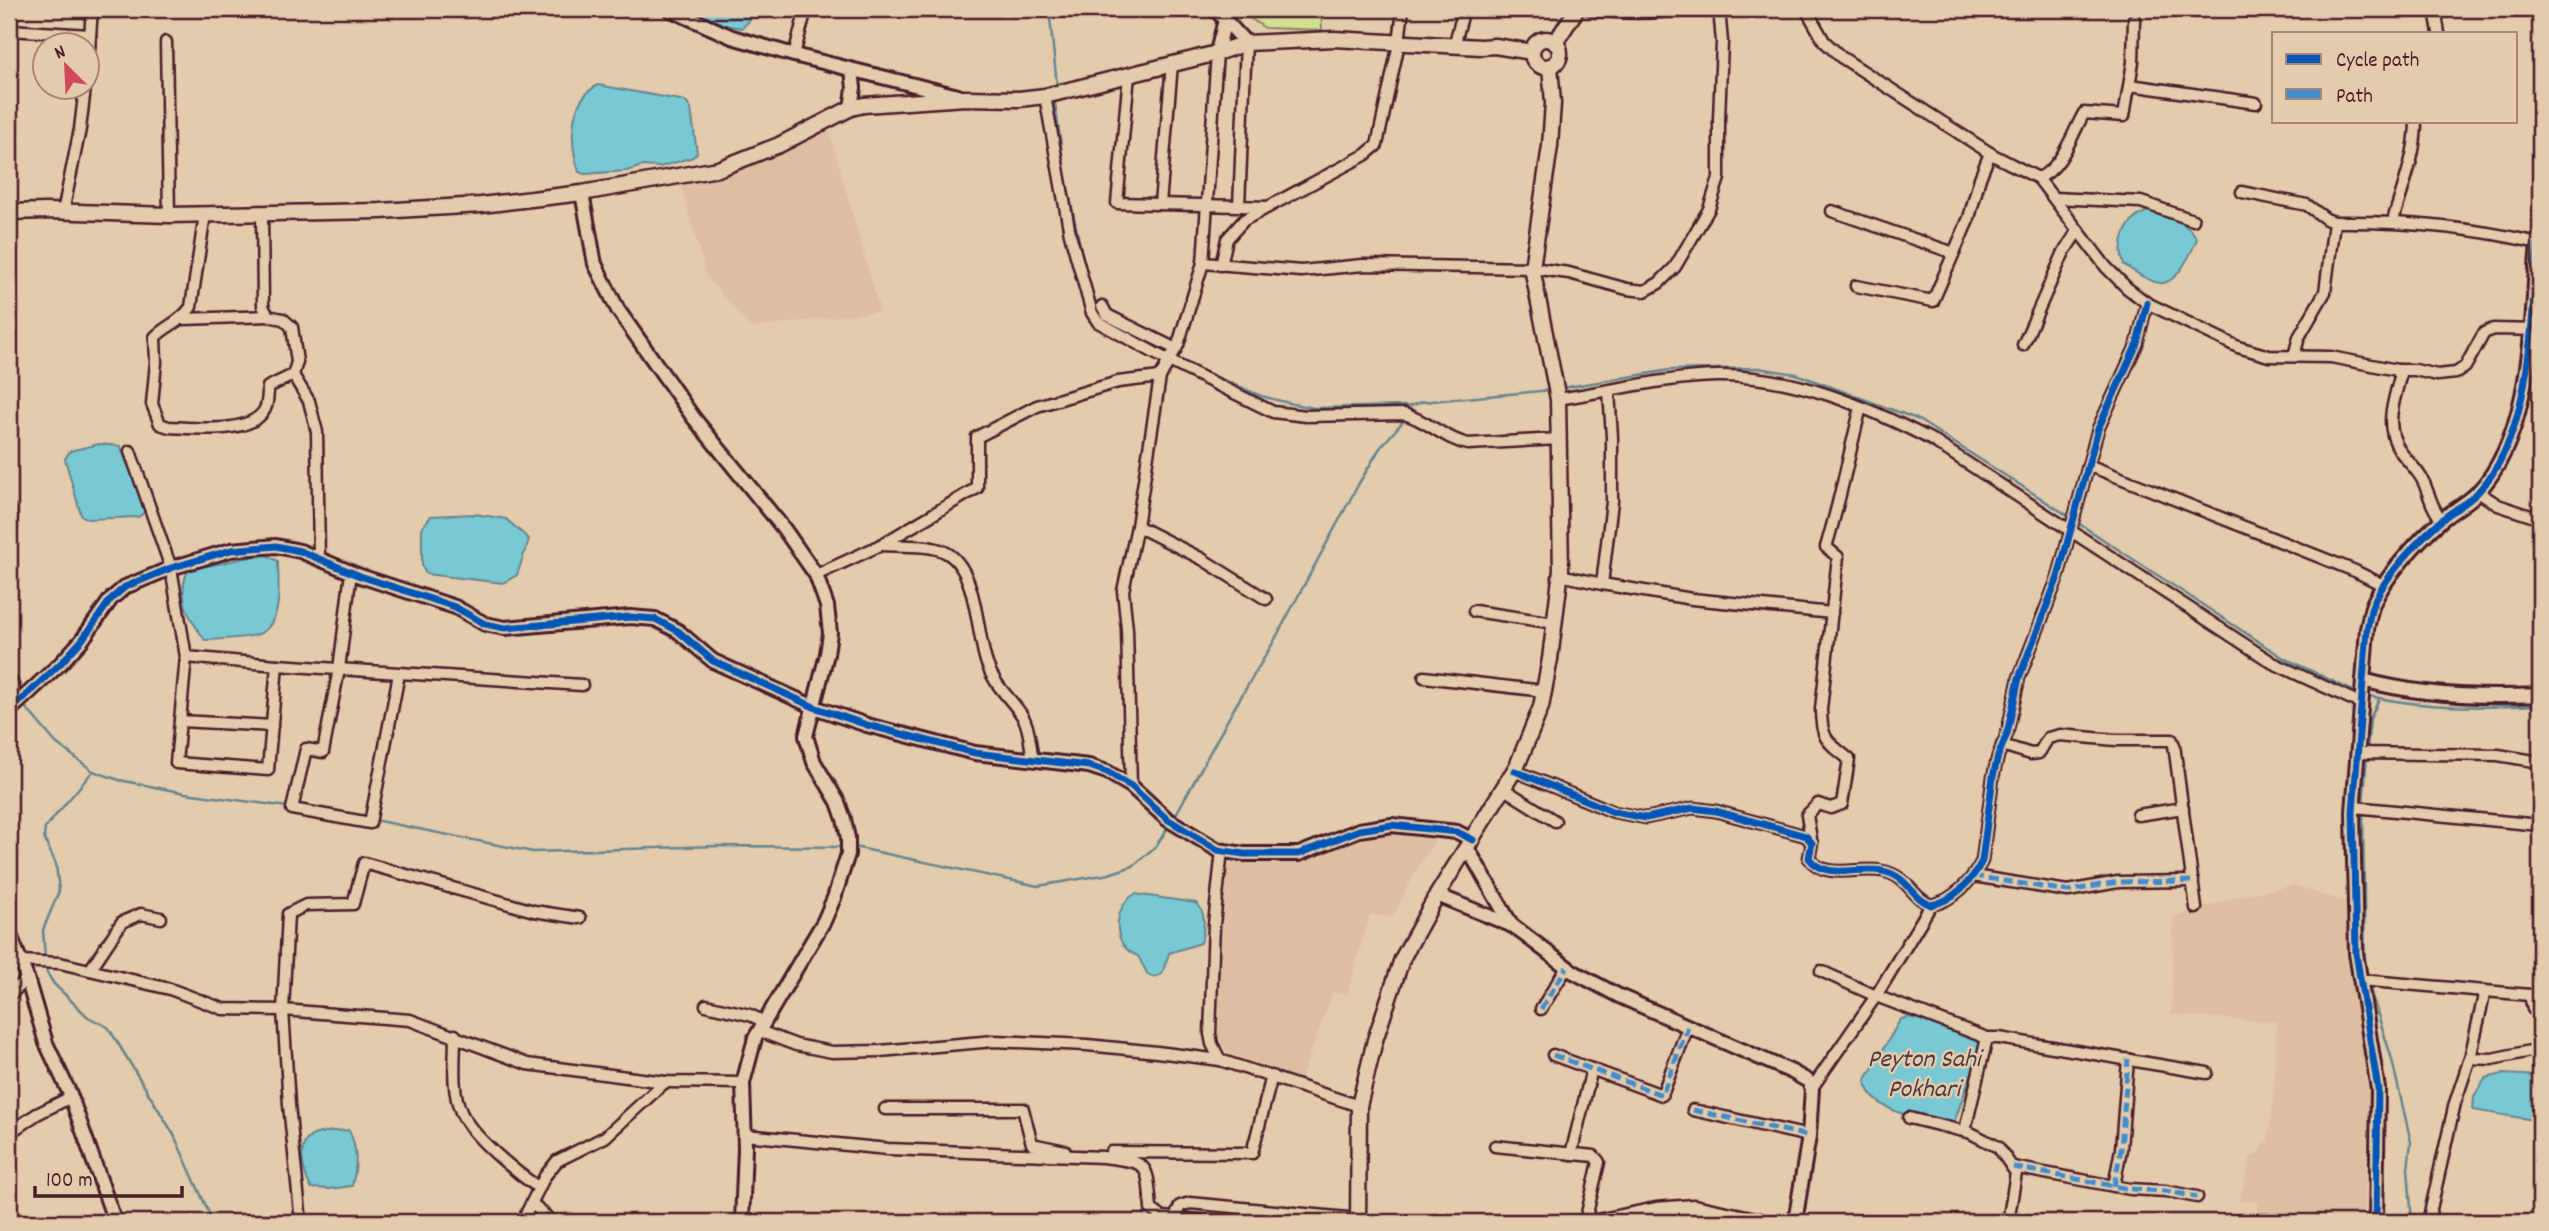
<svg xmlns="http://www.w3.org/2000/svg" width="2549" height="1231" font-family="Dekko,sans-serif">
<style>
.built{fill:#debea1}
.green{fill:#d3e094;stroke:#8e8060;stroke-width:2}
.water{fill:#78c9d3;stroke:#668590;stroke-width:2}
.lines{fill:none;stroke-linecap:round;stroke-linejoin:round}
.stream{stroke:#668590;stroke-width:2.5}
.minor-casing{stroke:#4a1f2b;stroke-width:15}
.tertiary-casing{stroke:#4a1f2b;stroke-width:18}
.secondary-casing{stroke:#4a1f2b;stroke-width:19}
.minor{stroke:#e3cbab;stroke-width:10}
.tertiary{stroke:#e3cbab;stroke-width:12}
.secondary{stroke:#e3cbab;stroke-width:14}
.quiet{stroke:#418dcd;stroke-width:5;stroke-dasharray:10 5;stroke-linecap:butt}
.cycleway-casing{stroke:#e3cbab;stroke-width:11}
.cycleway{stroke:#0057b8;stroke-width:7}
.labels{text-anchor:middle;stroke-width:5;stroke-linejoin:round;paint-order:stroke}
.water-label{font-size:26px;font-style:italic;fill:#513844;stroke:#e3cbab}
</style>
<rect width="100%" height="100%" fill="#e3cbab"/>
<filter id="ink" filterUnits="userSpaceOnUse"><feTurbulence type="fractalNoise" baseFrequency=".0143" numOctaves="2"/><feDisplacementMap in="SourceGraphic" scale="14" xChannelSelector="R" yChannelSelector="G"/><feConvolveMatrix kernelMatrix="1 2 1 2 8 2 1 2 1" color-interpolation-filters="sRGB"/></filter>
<g filter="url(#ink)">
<g class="built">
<path d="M 827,123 L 880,311 L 752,328 L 706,276 L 680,181 Z"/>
<path d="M 1408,831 L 1439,834 L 1416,871 L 1392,918 L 1370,914 L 1347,995 L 1333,992 L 1301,1079 L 1231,1056 L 1223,1047 L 1218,1035 L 1219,1012 L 1216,1011 L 1226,857 L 1250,860 L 1303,860 L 1366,835 Z"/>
<path d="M 2295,885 L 2322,895 L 2350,902 L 2370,1067 L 2364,1222 L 2256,1222 L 2258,1202 L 2239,1200 L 2251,1157 L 2257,1154 L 2267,1142 L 2273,1107 L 2277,1022 L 2172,1015 L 2173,918 L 2239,896 Z"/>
</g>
<path class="green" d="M 1236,9 L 1321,9 L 1322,30 L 1265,28 Z"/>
<g class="water">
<path d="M 681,9 L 754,9 L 750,20 L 742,28 L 692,20 Z"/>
<path d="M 598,85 L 685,101 L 691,109 L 697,153 L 693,157 L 660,167 L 642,166 L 627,171 L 585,174 L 579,172 C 570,145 567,101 598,85 Z"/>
<path d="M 2148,211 C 2167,212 2187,222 2197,239 C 2192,252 2176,286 2159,283 C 2147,281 2134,271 2124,265 C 2117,244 2125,219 2148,211 Z"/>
<path d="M 99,444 L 120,446 L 147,511 L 138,517 L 88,519 L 81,515 L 65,459 L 70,451 Z"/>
<path d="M 475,514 L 506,519 L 529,539 L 517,575 L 503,583 L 426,574 L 422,566 L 422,528 L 431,516 Z"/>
<path d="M 265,554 L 278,561 C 278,584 284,620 261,633 C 251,639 218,639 205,640 C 189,618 176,598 188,570 Z"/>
<path d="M 1135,894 L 1196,903 C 1207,912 1204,930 1201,943 L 1169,953 L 1162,974 L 1155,977 L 1148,975 L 1138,956 C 1111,947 1112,907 1135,894 Z"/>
<path d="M 1907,1017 L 1920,1019 L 1979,1042 L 1981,1047 L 1953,1125 C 1926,1120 1870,1113 1865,1081 L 1900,1020 Z"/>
<path d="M 2503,1074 L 2540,1076 L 2540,1121 L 2473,1110 L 2474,1096 L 2486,1078 Z"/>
<path d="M 349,1130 C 358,1149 357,1166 352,1186 L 329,1189 L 311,1188 C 304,1174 294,1143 314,1135 C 324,1131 338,1131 349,1130 Z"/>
</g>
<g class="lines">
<g class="stream">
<path d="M 1049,9 L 1057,85"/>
<path d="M 1055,103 L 1065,175 L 1085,269"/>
<path d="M 1177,360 L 1261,396 L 1293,404 L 1314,408 L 1411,406 L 1421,402 L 1552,390"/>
<path d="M 1562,388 L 1670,370 L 1758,368 L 1796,374 L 1917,419 L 2070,517"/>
<path d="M 2075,521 L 2282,657 L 2359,694"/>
<path d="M 2365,695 C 2423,709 2481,708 2540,705"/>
<path d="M 22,703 L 56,743 L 93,771 L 119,780 L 185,793 L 288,807"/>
<path d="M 2367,749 L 2370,719 L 2379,699"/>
<path d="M 2363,805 L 2367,756"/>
<path d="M 2363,812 L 2365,973"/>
<path d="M 1174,818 L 1232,712 L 1274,641 L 1358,485 L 1380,448 L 1406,418"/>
<path d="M 374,820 L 533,852 L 716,846 L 844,847"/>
<path d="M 854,847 L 1038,886 L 1109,874 L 1133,866 L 1156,846 L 1169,826"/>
<path d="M 45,958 L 43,930 L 59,891 L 56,864 L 44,838 L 45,828 L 93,771"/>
<path d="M 46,964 L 47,973 L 54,984 L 88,1017 L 108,1027 L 174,1135 L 213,1222"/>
<path d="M 2368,983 L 2391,1056 L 2411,1142 L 2408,1169 L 2412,1222"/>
</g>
<g class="minor-casing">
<g id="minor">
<path d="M 1589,9 C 1622,14 1653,14 1686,9"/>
<path d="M 1806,9 L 1824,41 L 1841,57 L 1993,155 L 2038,178 L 2106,267 L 2127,288 L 2147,303 L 2238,347 L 2269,356 L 2331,357 L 2397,370 L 2400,377 C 2393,404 2384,426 2400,451 C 2407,461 2418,470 2423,481 C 2430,495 2431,508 2442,520"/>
<path d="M 2435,9 L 2439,33"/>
<path d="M 9,30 L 90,35"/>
<path d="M 166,42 L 169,215"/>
<path d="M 1246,43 L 1239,206 L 1268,207"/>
<path d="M 1454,46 L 1464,9"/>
<path d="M 794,55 L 806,9"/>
<path d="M 88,65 L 92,9"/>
<path d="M 1129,75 L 1117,203 L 1239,206"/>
<path d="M 2130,85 L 2256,103"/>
<path d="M 1045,96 L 1070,234 L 1092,313 L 1098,322 L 1169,361 L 1273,412 L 1306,416 L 1404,414 C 1427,420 1444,439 1468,444 L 1559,439"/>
<path d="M 2038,178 C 2062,169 2072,134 2084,113 L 2124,116 L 2133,62 L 2134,19"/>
<path d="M 2242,192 L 2307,205 L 2326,219 L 2334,222 C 2403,221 2471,227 2538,243"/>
<path d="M 2054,198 L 2141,202 L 2193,220"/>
<path d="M 1160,204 L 1172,64"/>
<path d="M 1832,211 L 1954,253"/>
<path d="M 63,212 L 80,129 L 85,88"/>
<path d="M 205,214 L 191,307 C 181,322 167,325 155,337 L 156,362 L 152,404 L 160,424 L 169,427 C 194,428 252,435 265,409 C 268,403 268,394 268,387 L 293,375 L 297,362 L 292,327 L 283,319 L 268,316 L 263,306 L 262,213"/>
<path d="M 2393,221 C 2402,188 2416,156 2416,121"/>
<path d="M 1203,263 L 1301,271 L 1363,265 L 1532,268 L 1569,273 L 1627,289 L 1645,291 L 1659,283 L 1675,267 L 1709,209 L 1719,178 L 1719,119 L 1722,42 L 1719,9"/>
<path d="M 1221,265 L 1227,239 L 1244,220 L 1365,155 L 1377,145 L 1399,43 L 1403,9"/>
<path d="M 1856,286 L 1933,301 L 1969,218 L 1980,178 L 1990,153"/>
<path d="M 1102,306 L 1107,315 L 1113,318 L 1176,349"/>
<path d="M 183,319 L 268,316"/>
<path d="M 2023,345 L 2064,252 L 2077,232"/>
<path d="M 2294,356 L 2299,337 L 2325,292 L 2334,222"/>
<path d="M 2397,370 L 2415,370 L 2437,375 L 2456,373 L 2465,367 L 2484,333 L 2493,329 L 2540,330"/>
<path d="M 293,375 L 309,401 L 317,432 L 319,559"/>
<path d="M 1609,391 L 1612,437 L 1612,502 L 1602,584 L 1692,599 L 1832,613"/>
<path d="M 1558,399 C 1609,391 1667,377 1718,376 C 1793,375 1866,406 1932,440 L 2273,663 L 2360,703"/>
<path d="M 130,451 L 171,568 L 186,657 L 176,763 L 268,770 L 277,665 L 186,657"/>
<path d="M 2088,465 L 2355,571 L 2383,585"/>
<path d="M 2478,492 L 2498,505 L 2540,519"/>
<path d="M 9,507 L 11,528 L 9,528"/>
<path d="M 1137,526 L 1202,559 L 1266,599"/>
<path d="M 351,572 L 339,669 L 323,752 L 306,749 L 292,809 L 370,823 L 399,674"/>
<path d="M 816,575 L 881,545"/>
<path d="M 1560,575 L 1602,584"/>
<path d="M 1474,611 L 1555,623"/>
<path d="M 277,665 L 582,685"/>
<path d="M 1424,677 L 1544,691"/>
<path d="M 9,679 L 13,685 L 16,704"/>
<path d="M 180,721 L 272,726"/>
<path d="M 2002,745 L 2031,754 L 2039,753 L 2048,738 L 2060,735 L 2116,740 L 2172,740 L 2174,745 L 2196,908"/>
<path d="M 2357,753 L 2498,755 L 2540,762"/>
<path d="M 1033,759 C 1030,747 1030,728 1023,717 C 1011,698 995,687 987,664 C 976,634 978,568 945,552 C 930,544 898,546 881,545 L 977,488 L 977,437 L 1037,406 L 1118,382 L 1160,377 L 1178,345 L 1203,263 L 1217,52"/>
<path d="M 1515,771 L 1614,812 L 1646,818 L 1693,808 L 1716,811 L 1806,836 L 1812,843 L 1809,858 C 1825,881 1859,866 1882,871 C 1909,876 1911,898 1931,905 C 1953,901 1972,881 1982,861 L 1993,777 L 1998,756 L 2007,734 L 2019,678 L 2058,577 L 2098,429 L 2137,344 L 2147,303"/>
<path d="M 1131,786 L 1127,629 L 1123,591 L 1137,526 L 1160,377"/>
<path d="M 1504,789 L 1555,821"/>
<path d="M 2354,807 L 2540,825"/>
<path d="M 2138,815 L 2183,808"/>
<path d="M 1811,839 L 1807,815 L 1818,804 L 1831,808 L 1842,804 L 1849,759 C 1827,742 1821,739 1821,709 L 1838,557 L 1826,547 C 1840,501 1849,454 1861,407"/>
<path d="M 1973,876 L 2068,891 L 2118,882 L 2193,881"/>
<path d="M 20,961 L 60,963 L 170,989 L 223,1009 L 283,1010 L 410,1020 L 527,1064 L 665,1082 L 743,1083"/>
<path d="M 90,970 L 122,922 L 141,914 L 161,918"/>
<path d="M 1821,971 L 1876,996 L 1987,1038 L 1965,1130 L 1998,1147 L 2016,1173 L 2008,1222"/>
<path d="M 2360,980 L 2530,995 L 2533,1009 L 2540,1011"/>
<path d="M 9,996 L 27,978"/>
<path d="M 706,1005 L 750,1015 L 765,1022"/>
<path d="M 1541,1009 L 1567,967"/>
<path d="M 759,1031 L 796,1045 L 832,1052 L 880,1051 L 994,1041 L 1087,1045 L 1157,1052 L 1220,1060 L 1359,1106"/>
<path d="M 455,1035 C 455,1060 451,1089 461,1112 C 471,1136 517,1173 539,1188"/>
<path d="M 1987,1038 L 1999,1038 L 2207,1073"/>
<path d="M 1553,1055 L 1662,1095 L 1688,1027"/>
<path d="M 2470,1058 L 2492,1059 L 2540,1049"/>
<path d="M 1220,1060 L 1212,1044 L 1210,1034 L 1214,924 L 1222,850"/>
<path d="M 1812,1088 L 1876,996 L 1931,905"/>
<path d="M 885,1109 L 1023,1109 L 1032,1144 L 1065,1151"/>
<path d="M 1693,1110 L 1809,1136"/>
<path d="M 1909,1118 L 1967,1132"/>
<path d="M 9,1133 L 37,1114 L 71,1097"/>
<path d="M 745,1135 L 888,1149 L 1103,1157 C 1150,1163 1147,1162 1151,1209 L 1162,1217 L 1223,1222"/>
<path d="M 1495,1146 L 1594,1156 L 1599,1162 L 1585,1222"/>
<path d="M 1111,1152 L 1252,1153 L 1272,1076"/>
<path d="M 1571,1154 L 1592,1069"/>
<path d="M 2013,1167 L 2130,1189 L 2166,1191 L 2197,1197"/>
<path d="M 2114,1186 L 2121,1149 L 2128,1059"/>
<path d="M 532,1203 L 552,1222"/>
<path d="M 1175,1218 L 1180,1206 L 1190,1203 L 1358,1219"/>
<path d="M 301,1222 L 289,1105 L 283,1010 L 288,914 L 306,905 L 353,904 L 364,863 L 534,911 L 580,918"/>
<path d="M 522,1222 L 545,1176 L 557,1161 L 605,1137 L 665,1082"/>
<path d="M 2428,1222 L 2455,1103 L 2470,1058 L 2485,991"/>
</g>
</g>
<g class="tertiary-casing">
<g id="tertiary">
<path d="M 669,9 L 732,37 L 794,55 L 958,96"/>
<path d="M 1215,9 L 1246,43"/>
<path d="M 1217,52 L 1225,20"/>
<path d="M 851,108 L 854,88 L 852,70"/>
<path d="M 582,193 L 595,264 L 618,310 L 693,417 L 784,529 L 816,575 L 827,606 L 830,633 L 827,654 L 806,736 L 814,762 L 838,802 L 844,819 L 848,838 L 848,854 L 834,898 L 824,921 L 755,1038 L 743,1083 L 745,1148 L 742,1222"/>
<path d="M 2363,680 C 2421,696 2481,698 2540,695"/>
<path d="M 9,711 L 61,663 L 82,640 L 111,599 L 125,587 L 171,568 L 231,550 L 276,546 L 300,551 L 360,576 L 455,607 L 485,624 L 505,628 L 630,617 L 655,619 L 678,631 L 713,661 L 814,707 L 867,725 L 975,753 L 1089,766 L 1107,772 L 1131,786 L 1167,819 L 1218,850 L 1244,854 L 1299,854 L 1359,830 L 1392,825 L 1457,832 L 1473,840"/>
<path d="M 1468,849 L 1512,926"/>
<path d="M 1437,895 L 1513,926 L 1572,971 L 1619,996 L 1792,1072 L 1808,1081 L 1812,1088 L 1809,1136 L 1795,1222"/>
<path d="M 9,932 L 27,978 L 46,1043 L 70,1094 L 115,1222"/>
<path d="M 2376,1222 L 2378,1089 L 2356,953 L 2353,812 L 2367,629 C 2369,621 2370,611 2373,604 C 2386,575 2420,538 2444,518 C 2455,509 2469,502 2478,492 C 2533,434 2531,319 2538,243 L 2540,236"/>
</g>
</g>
<g class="secondary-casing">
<g id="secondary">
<circle cx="1546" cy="53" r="14"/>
<path d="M 1555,43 L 1577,9"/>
<path d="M 9,212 L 47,211 L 169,215 L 380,211 L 481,205 L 582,193 L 718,169 L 779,145 L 851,108 L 864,105 L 965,98 L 1019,99 L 1045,96 L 1213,54 L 1246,43 L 1334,39 L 1481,47 L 1495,46 L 1532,52"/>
<path d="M 1358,1222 L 1359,1106 L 1375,1040 L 1402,959 L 1437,895 L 1517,766 L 1541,707 L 1550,659 L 1561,570 L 1558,399 L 1532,268 L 1550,146 L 1553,103 L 1550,66"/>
<path d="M 1597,1222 L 1656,1210 L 1694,1207 L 1765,1222"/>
</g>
</g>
<use href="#minor" class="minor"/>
<use href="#tertiary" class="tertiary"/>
<use href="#secondary" class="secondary"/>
<g class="quiet">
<path d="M 1973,876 L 2068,891 L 2118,882 L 2193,881"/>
<path d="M 1541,1009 L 1567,967"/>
<path d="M 1553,1055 L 1662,1095 L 1688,1027"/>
<path d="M 1693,1110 L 1809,1136"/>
<path d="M 2013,1167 L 2130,1189 L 2166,1191 L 2197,1197"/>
<path d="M 2114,1186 L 2121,1149 L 2128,1059"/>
</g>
<g class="cycleway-casing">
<g id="cycleway">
<path d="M 9,711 L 61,663 L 82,640 L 111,599 L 125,587 L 171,568 L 231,550 L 276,546 L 300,551 L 360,576 L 455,607 L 485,624 L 505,628 L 630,617 L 655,619 L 678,631 L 713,661 L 814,707 L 867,725 L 975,753 L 1089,766 L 1107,772 L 1131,786 L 1167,819 L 1218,850 L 1244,854 L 1299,854 L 1359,830 L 1392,825 L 1457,832 L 1473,840"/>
<path d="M 1515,771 L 1614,812 L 1646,818 L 1693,808 L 1716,811 L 1806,836 L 1812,843 L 1809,858 C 1825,881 1859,866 1882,871 C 1909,876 1911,898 1931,905 C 1953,901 1972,881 1982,861 L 1993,777 L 1998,756 L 2007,734 L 2019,678 L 2058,577 L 2098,429 L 2137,344 L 2147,303"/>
<path d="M 2376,1222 L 2378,1089 L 2356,953 L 2353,812 L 2367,629 C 2369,621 2370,611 2373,604 C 2386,575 2420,538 2444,518 C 2455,509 2469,502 2478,492 C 2533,434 2531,319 2538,243 L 2540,236"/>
</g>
</g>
<use href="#cycleway" class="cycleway"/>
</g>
</g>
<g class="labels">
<g class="water-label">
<text x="1924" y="1066">Peyton Sahi<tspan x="1924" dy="30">Pokhari</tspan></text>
</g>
</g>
<rect width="2549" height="1231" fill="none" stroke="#e3cbab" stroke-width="35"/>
<rect x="18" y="18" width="2514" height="1196" fill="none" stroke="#4a1f2b" stroke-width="2.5" filter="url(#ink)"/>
<rect x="2272" y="32" width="245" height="91" fill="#e3cbab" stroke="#a68678" stroke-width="2"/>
<rect x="2286" y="54" width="35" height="10" fill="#0057b8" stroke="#a68678" stroke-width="2"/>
<text x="2336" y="66" font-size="21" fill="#4a1f2b">Cycle path</text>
<rect x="2286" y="89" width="35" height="10" fill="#418dcd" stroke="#a68678" stroke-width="2"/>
<text x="2336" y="102" font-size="21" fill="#4a1f2b">Path</text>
<g transform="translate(66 66) rotate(336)"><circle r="33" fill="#e3cbab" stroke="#a68678" stroke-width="2"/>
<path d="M0-5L12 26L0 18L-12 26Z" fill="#d1495b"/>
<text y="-10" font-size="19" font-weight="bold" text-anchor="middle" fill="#4a1f2b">N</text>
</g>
<path d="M35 1186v10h147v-10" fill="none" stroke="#4a1f2b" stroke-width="3.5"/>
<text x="46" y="1186" font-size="21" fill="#4a1f2b" stroke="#e3cbab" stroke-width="5" paint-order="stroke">100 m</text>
</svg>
